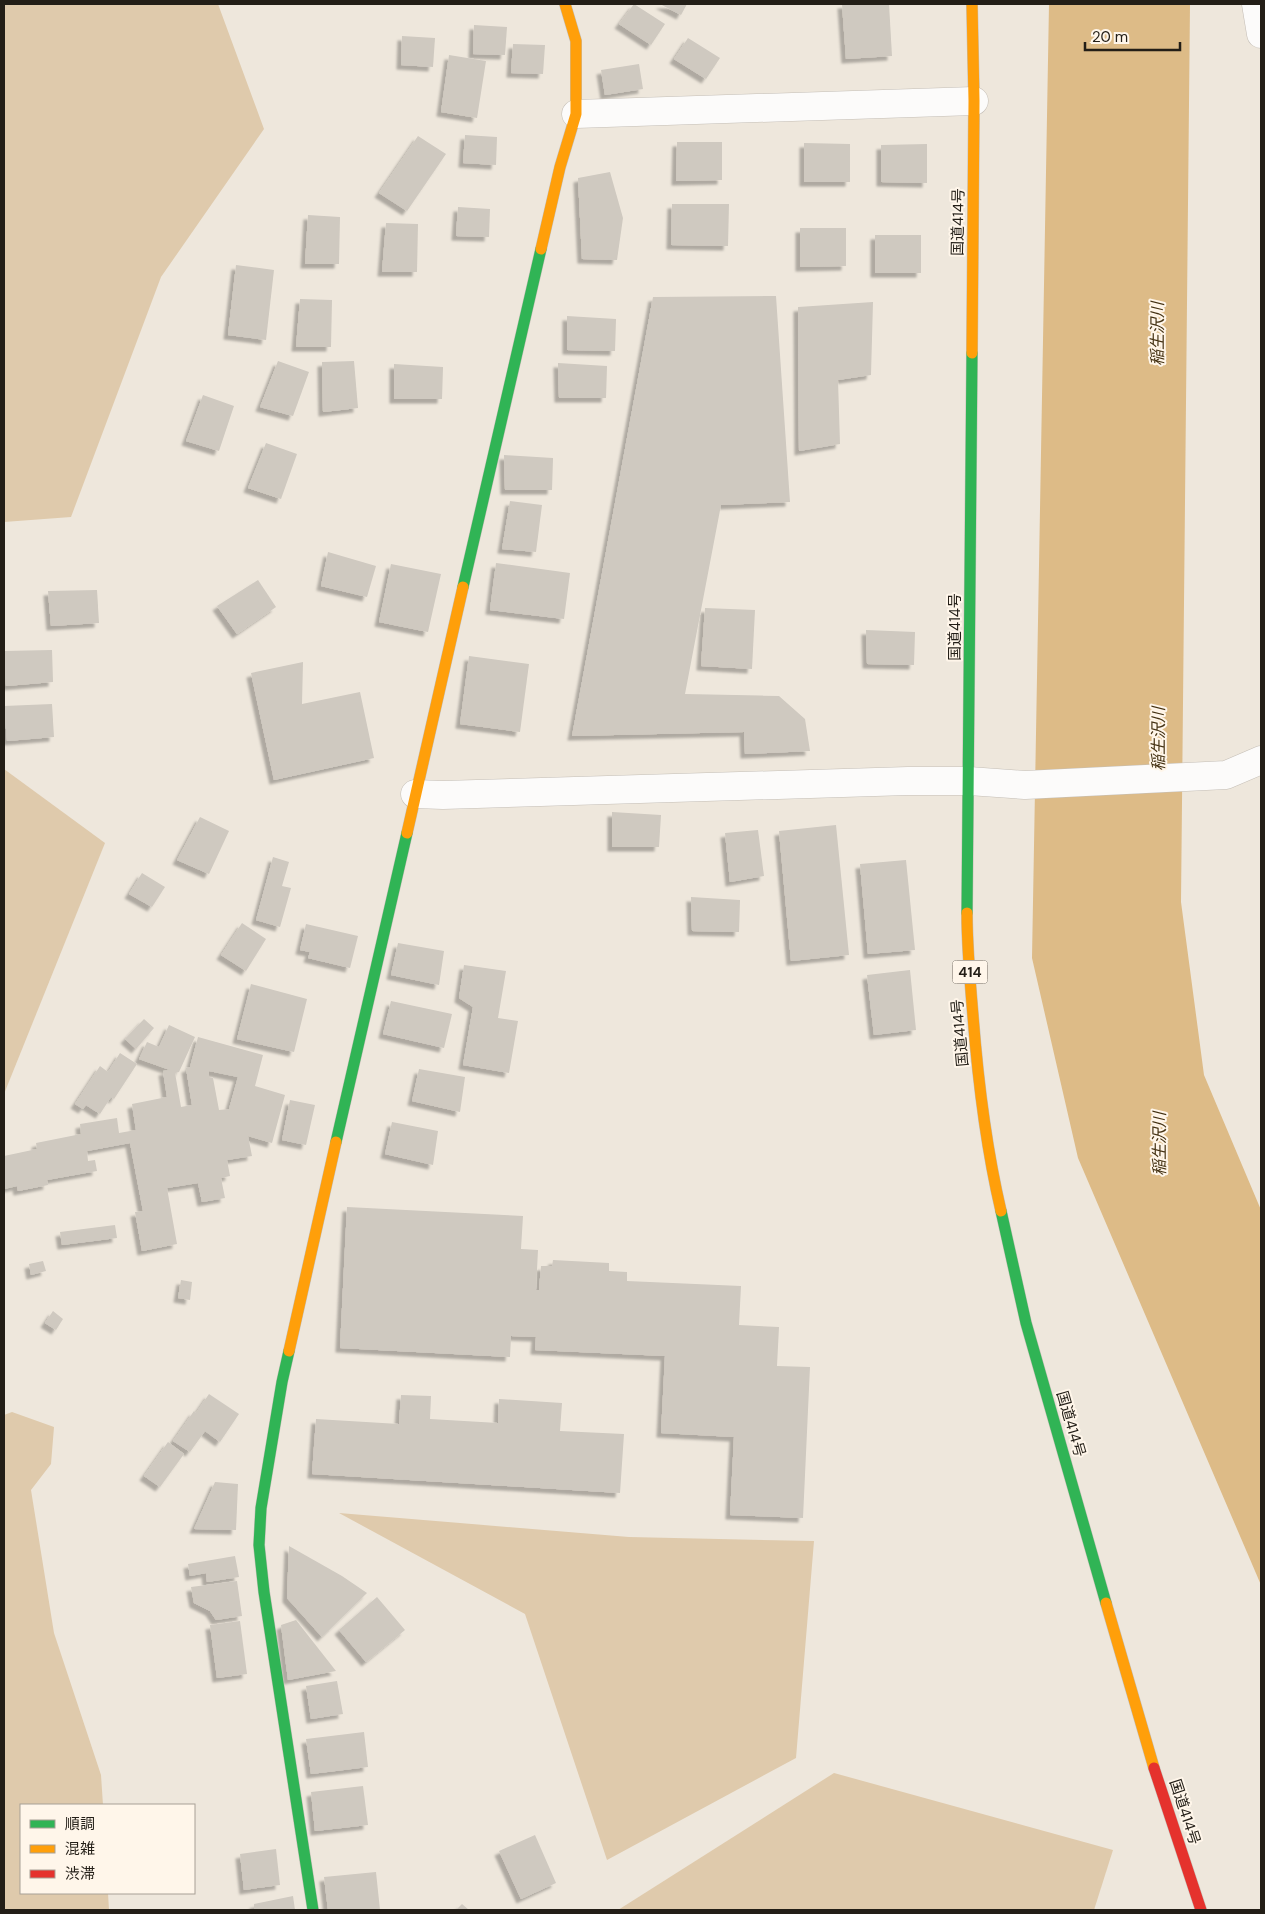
<svg xmlns="http://www.w3.org/2000/svg" width="1265" height="1914" font-family="'DM Sans','Noto Sans JP',sans-serif">
<style>
.green{fill:#dfcaac}
.water{fill:#ddbb87}
.building{fill:#cfc9c0;fill-rule:evenodd;filter:url(#shadow)}
.lines{fill:none;stroke-linecap:round;stroke-linejoin:round}
.street-casing{stroke:#c4beb6;stroke-width:29}
.fast-casing{stroke:#c4beb6;stroke-width:12}
.slow-casing{stroke:#c4beb6;stroke-width:12}
.jam-casing{stroke:#c4beb6;stroke-width:12}
.street{stroke:#fcfbfa;stroke-width:28}
.fast{stroke:#30b455;stroke-width:11}
.slow{stroke:#ff9f0a;stroke-width:11}
.jam{stroke:#e5322d;stroke-width:11}
.labels{text-anchor:middle;stroke-width:4;stroke-linejoin:round;paint-order:stroke}
.shield{fill:#fff6ea;stroke:#655f56;stroke-width:1}
.shield-label{font-size:14px;font-weight:bold;fill:#231e17}
.street-label{font-size:15px;fill:#231e17;stroke:#fff6ea}
.water-label{font-size:16px;font-style:italic;fill:#433011;stroke:#fff6ea}
</style>
<defs>
<filter id="shadow"><feDropShadow dx="-4.5" dy="4.5" stdDeviation="1" flood-color="#0004"/></filter>
</defs>
<rect width="100%" height="100%" fill="#eee7dc"/>
<g class="green">
<path d="M 4,4 L 218,4 L 264,129 L 161,277 L 71,517 L 4,522 Z"/>
<path d="M 4,769 L 105,843 L 4,1094 Z"/>
<path d="M 12,1412 L 54,1427 L 51,1464 L 31,1490 L 54,1633 L 101,1775 L 103,1805 L 21,1805 L 21,1893 L 108,1893 L 109,1910 L 4,1910 L 4,1415 Z"/>
<path d="M 339,1513 L 629,1537 L 814,1541 L 796,1758 L 607,1860 L 525,1614 Z"/>
<path d="M 834,1773 L 1113,1850 L 1094,1910 L 618,1910 Z"/>
</g>
<path class="water" d="M 1049,4 L 1190,4 L 1181,902 L 1204,1075 L 1261,1210 L 1261,1585 L 1078,1158 L 1032,958 Z"/>
<g class="building">
<path d="M 634,4 L 665,24 L 651,45 L 619,24 Z"/>
<path d="M 660,4 L 687,4 L 681,15 Z"/>
<path d="M 842,4 L 889,4 L 892,56 L 846,59 Z"/>
<path d="M 474,25 L 507,27 L 505,55 L 473,54 Z"/>
<path d="M 402,36 L 435,38 L 433,67 L 401,65 Z"/>
<path d="M 688,38 L 720,58 L 706,79 L 674,59 Z"/>
<path d="M 513,44 L 545,45 L 543,74 L 511,73 Z"/>
<path d="M 449,55 L 486,61 L 477,118 L 441,112 Z"/>
<path d="M 639,64 L 643,89 L 605,95 L 601,70 Z"/>
<path d="M 465,135 L 497,137 L 496,165 L 463,163 Z"/>
<path d="M 418,136 L 446,154 L 407,211 L 379,193 Z"/>
<path d="M 677,142 L 722,142 L 722,180 L 676,181 Z"/>
<path d="M 804,143 L 850,144 L 850,182 L 804,182 Z"/>
<path d="M 927,144 L 927,183 L 881,182 L 881,145 Z"/>
<path d="M 610,172 L 623,218 L 617,260 L 582,259 L 578,178 Z"/>
<path d="M 672,204 L 729,204 L 728,246 L 671,245 Z"/>
<path d="M 458,207 L 490,209 L 489,237 L 456,236 Z"/>
<path d="M 308,215 L 340,217 L 339,264 L 305,264 Z"/>
<path d="M 386,223 L 418,224 L 417,272 L 382,272 Z"/>
<path d="M 800,228 L 846,228 L 846,266 L 800,267 Z"/>
<rect x="875" y="235" width="46" height="38"/>
<path d="M 236,265 L 274,270 L 266,340 L 228,335 Z"/>
<path d="M 776,296 L 790,502 L 721,505 L 685,694 L 779,696 L 805,719 L 810,751 L 745,754 L 744,732 L 572,736 L 653,297 Z"/>
<path d="M 300,299 L 332,300 L 331,347 L 296,347 Z"/>
<path d="M 873,302 L 871,375 L 838,380 L 840,444 L 799,451 L 798,307 Z"/>
<path d="M 567,316 L 616,319 L 615,351 L 567,350 Z"/>
<path d="M 278,361 L 309,372 L 293,416 L 260,407 Z"/>
<path d="M 354,361 L 358,408 L 323,412 L 322,362 Z"/>
<path d="M 558,363 L 607,366 L 606,398 L 559,398 Z"/>
<path d="M 394,364 L 443,367 L 442,399 L 394,399 Z"/>
<path d="M 203,395 L 234,406 L 219,451 L 186,441 Z"/>
<path d="M 266,443 L 297,454 L 281,499 L 248,488 Z"/>
<path d="M 504,455 L 553,458 L 552,490 L 505,490 Z"/>
<path d="M 510,501 L 542,505 L 536,552 L 502,549 Z"/>
<path d="M 328,552 L 376,566 L 367,597 L 321,586 Z"/>
<path d="M 496,563 L 570,573 L 564,619 L 490,610 Z"/>
<path d="M 391,564 L 441,574 L 428,632 L 379,622 Z"/>
<path d="M 258,580 L 276,607 L 237,634 L 217,606 Z"/>
<path d="M 97,590 L 99,623 L 51,626 L 48,591 Z"/>
<path d="M 705,608 L 755,610 L 752,669 L 701,666 Z"/>
<path d="M 866,630 L 915,632 L 914,665 L 867,664 Z"/>
<path d="M 52,650 L 53,682 L 6,686 L 4,651 Z"/>
<path d="M 469,656 L 529,664 L 520,732 L 460,724 Z"/>
<path d="M 303,662 L 302,704 L 360,692 L 374,758 L 274,780 L 251,673 Z"/>
<path d="M 52,704 L 54,737 L 7,741 L 4,706 Z"/>
<path d="M 612,812 L 661,815 L 659,847 L 612,847 Z"/>
<path d="M 200,817 L 229,831 L 209,874 L 177,860 Z"/>
<path d="M 836,825 L 849,955 L 791,961 L 779,831 Z"/>
<path d="M 758,830 L 764,876 L 730,882 L 725,833 Z"/>
<path d="M 273,857 L 289,862 L 282,886 L 291,888 L 280,927 L 256,920 Z"/>
<path d="M 906,860 L 915,950 L 868,954 L 860,864 Z"/>
<path d="M 142,873 L 165,887 L 152,907 L 129,894 Z"/>
<path d="M 691,897 L 740,900 L 739,932 L 692,931 Z"/>
<path d="M 242,923 L 266,939 L 246,971 L 221,955 Z"/>
<path d="M 306,924 L 358,936 L 350,968 L 308,958 L 310,952 L 300,950 Z"/>
<path d="M 398,943 L 444,951 L 439,985 L 391,975 Z"/>
<path d="M 464,965 L 506,971 L 498,1018 L 518,1021 L 509,1073 L 463,1065 L 473,1007 L 459,998 Z"/>
<path d="M 910,970 L 916,1030 L 874,1035 L 867,975 Z"/>
<path d="M 251,984 L 307,999 L 294,1052 L 237,1039 Z"/>
<path d="M 391,1001 L 452,1014 L 444,1048 L 383,1034 Z"/>
<path d="M 144,1019 L 154,1028 L 136,1049 L 125,1039 Z"/>
<path d="M 169,1025 L 195,1037 L 179,1072 L 175,1073 L 181,1107 L 192,1105 L 186,1068 L 190,1067 L 198,1037 L 263,1055 L 255,1086 L 285,1095 L 272,1143 L 248,1136 L 252,1156 L 227,1160 L 230,1176 L 221,1178 L 225,1198 L 202,1202 L 198,1183 L 167,1188 L 177,1244 L 142,1251 L 135,1212 L 143,1211 L 130,1143 L 87,1151 L 88,1161 L 95,1160 L 97,1171 L 47,1180 L 48,1185 L 18,1191 L 17,1186 L 4,1189 L 4,1156 L 37,1149 L 36,1143 L 81,1134 L 80,1124 L 117,1118 L 119,1133 L 136,1130 L 132,1104 L 167,1097 L 163,1071 L 170,1070 L 139,1059 L 147,1042 L 159,1047 ZM 209,1071 L 238,1077 L 229,1109 L 219,1110 L 213,1078 L 209,1077 Z"/>
<path d="M 120,1053 L 137,1064 L 114,1099 L 111,1097 L 100,1114 L 86,1105 L 83,1109 L 75,1104 L 100,1066 L 108,1072 Z"/>
<path d="M 419,1069 L 465,1077 L 460,1112 L 412,1101 Z"/>
<path d="M 290,1100 L 315,1105 L 306,1145 L 282,1140 Z"/>
<path d="M 392,1122 L 438,1131 L 433,1165 L 385,1154 Z"/>
<path d="M 347,1207 L 523,1216 L 521,1249 L 538,1250 L 536,1290 L 539,1290 L 541,1266 L 552,1266 L 553,1260 L 609,1263 L 609,1271 L 627,1272 L 627,1281 L 741,1286 L 739,1325 L 779,1327 L 777,1366 L 810,1367 L 803,1518 L 730,1515 L 734,1437 L 661,1433 L 665,1356 L 535,1350 L 536,1337 L 511,1336 L 510,1357 L 340,1348 Z"/>
<path d="M 115,1225 L 117,1238 L 62,1245 L 60,1232 Z"/>
<path d="M 43,1261 L 46,1271 L 31,1275 L 29,1264 Z"/>
<path d="M 181,1280 L 192,1282 L 190,1300 L 178,1298 Z"/>
<path d="M 53,1311 L 63,1319 L 56,1330 L 45,1323 Z"/>
<path d="M 209,1394 L 239,1414 L 220,1442 L 205,1431 L 190,1452 L 173,1441 L 194,1411 L 196,1413 Z"/>
<path d="M 401,1395 L 431,1396 L 430,1419 L 498,1423 L 499,1399 L 562,1403 L 560,1431 L 624,1434 L 620,1493 L 312,1474 L 316,1419 L 399,1424 Z"/>
<path d="M 168,1442 L 184,1454 L 160,1487 L 144,1476 Z"/>
<path d="M 215,1482 L 238,1484 L 236,1530 L 194,1529 Z"/>
<path d="M 289,1546 L 342,1576 L 367,1593 L 322,1637 L 287,1598 Z"/>
<path d="M 235,1556 L 239,1577 L 207,1582 L 206,1573 L 190,1576 L 188,1564 Z"/>
<path d="M 237,1581 L 242,1616 L 216,1620 L 210,1611 L 194,1603 L 191,1587 Z"/>
<path d="M 377,1597 L 405,1630 L 366,1662 L 339,1630 Z"/>
<path d="M 296,1620 L 336,1671 L 288,1680 L 281,1625 Z"/>
<path d="M 240,1621 L 247,1674 L 217,1678 L 210,1625 Z"/>
<path d="M 337,1681 L 343,1714 L 311,1719 L 306,1686 Z"/>
<path d="M 364,1732 L 368,1767 L 311,1774 L 306,1739 Z"/>
<path d="M 363,1786 L 368,1825 L 315,1831 L 311,1792 Z"/>
<path d="M 535,1835 L 556,1883 L 521,1899 L 499,1851 Z"/>
<path d="M 276,1849 L 280,1885 L 244,1890 L 240,1854 Z"/>
<path d="M 376,1872 L 380,1910 L 328,1910 L 324,1877 Z"/>
<path d="M 293,1896 L 295,1910 L 254,1910 L 254,1904 Z"/>
<path d="M 462,1904 L 469,1910 L 456,1910 Z"/>
</g>
<g class="lines">
<g class="street-casing">
<g id="street">
<path d="M 1256,4 L 1261,34"/>
<path d="M 576,114 L 974,101"/>
<path d="M 415,794 L 443,795 L 908,781 L 969,781 L 1025,785 L 1226,775 L 1261,760"/>
</g>
</g>
<g class="fast-casing">
<g id="fast">
<path d="M 463,587 L 541,249"/>
<path d="M 967,913 L 972,353"/>
<path d="M 336,1142 L 407,833"/>
<path d="M 1001,1211 L 1026,1323 L 1106,1603"/>
<path d="M 289,1351 L 282,1382 L 261,1508 L 259,1545 L 264,1592 L 313,1910"/>
</g>
</g>
<g class="slow-casing">
<g id="slow">
<path d="M 541,249 L 560,167 L 576,114 L 576,41 L 565,4"/>
<path d="M 972,353 L 974,101 L 972,4"/>
<path d="M 407,833 L 463,587"/>
<path d="M 967,913 C 967,947 970,981 973,1016 C 978,1081 986,1147 1001,1211"/>
<path d="M 289,1351 L 336,1142"/>
<path d="M 1106,1603 L 1154,1768"/>
</g>
</g>
<g class="jam-casing">
<path id="jam" d="M 1154,1768 L 1201,1910"/>
</g>
<use href="#street" class="street"/>
<use href="#fast" class="fast"/>
<use href="#slow" class="slow"/>
<use href="#jam" class="jam"/>
</g>
<g class="labels">
<rect class="shield" x="952.5" y="960.5" width="35" height="23" rx="4"/>
<g class="shield-label">
<text x="970" y="977">414</text>
</g>
<g class="street-label">
<text transform="translate(958 222) rotate(-89)" y="5">国道414号</text>
<text transform="translate(955 627) rotate(-90)" y="5">国道414号</text>
<text transform="translate(960 1033) rotate(-95)" y="5">国道414号</text>
<text transform="translate(1071 1424) rotate(74)" y="5">国道414号</text>
<text transform="translate(1185 1812) rotate(72)" y="5">国道414号</text>
</g>
<g class="water-label">
<text transform="translate(1157 334) rotate(-90)" y="6">稲生沢川</text>
<text transform="translate(1158 739) rotate(-90)" y="6">稲生沢川</text>
<text transform="translate(1159 1144) rotate(-90)" y="6">稲生沢川</text>
</g>
</g>
<rect width="1265" height="1914" fill="none" stroke="#231e17" stroke-width="10"/>
<rect x="20" y="1804" width="175" height="90" fill="#fff6ea" stroke="#a7a096"/>
<rect x="30" y="1820" width="25" height="8" fill="#30b455" stroke="#a7a096"/>
<text x="65" y="1829" font-size="15" fill="#231e17">順調</text>
<rect x="30" y="1845" width="25" height="8" fill="#ff9f0a" stroke="#a7a096"/>
<text x="65" y="1854" font-size="15" fill="#231e17">混雑</text>
<rect x="30" y="1870" width="25" height="8" fill="#e5322d" stroke="#a7a096"/>
<text x="65" y="1879" font-size="15" fill="#231e17">渋滞</text>
<path d="M1085 42v8h95v-8" fill="none" stroke="#231e17" stroke-width="2.5"/>
<text x="1092" y="42" font-size="15" fill="#231e17" stroke="#fff6ea" stroke-width="4" paint-order="stroke">20 m</text>
</svg>
